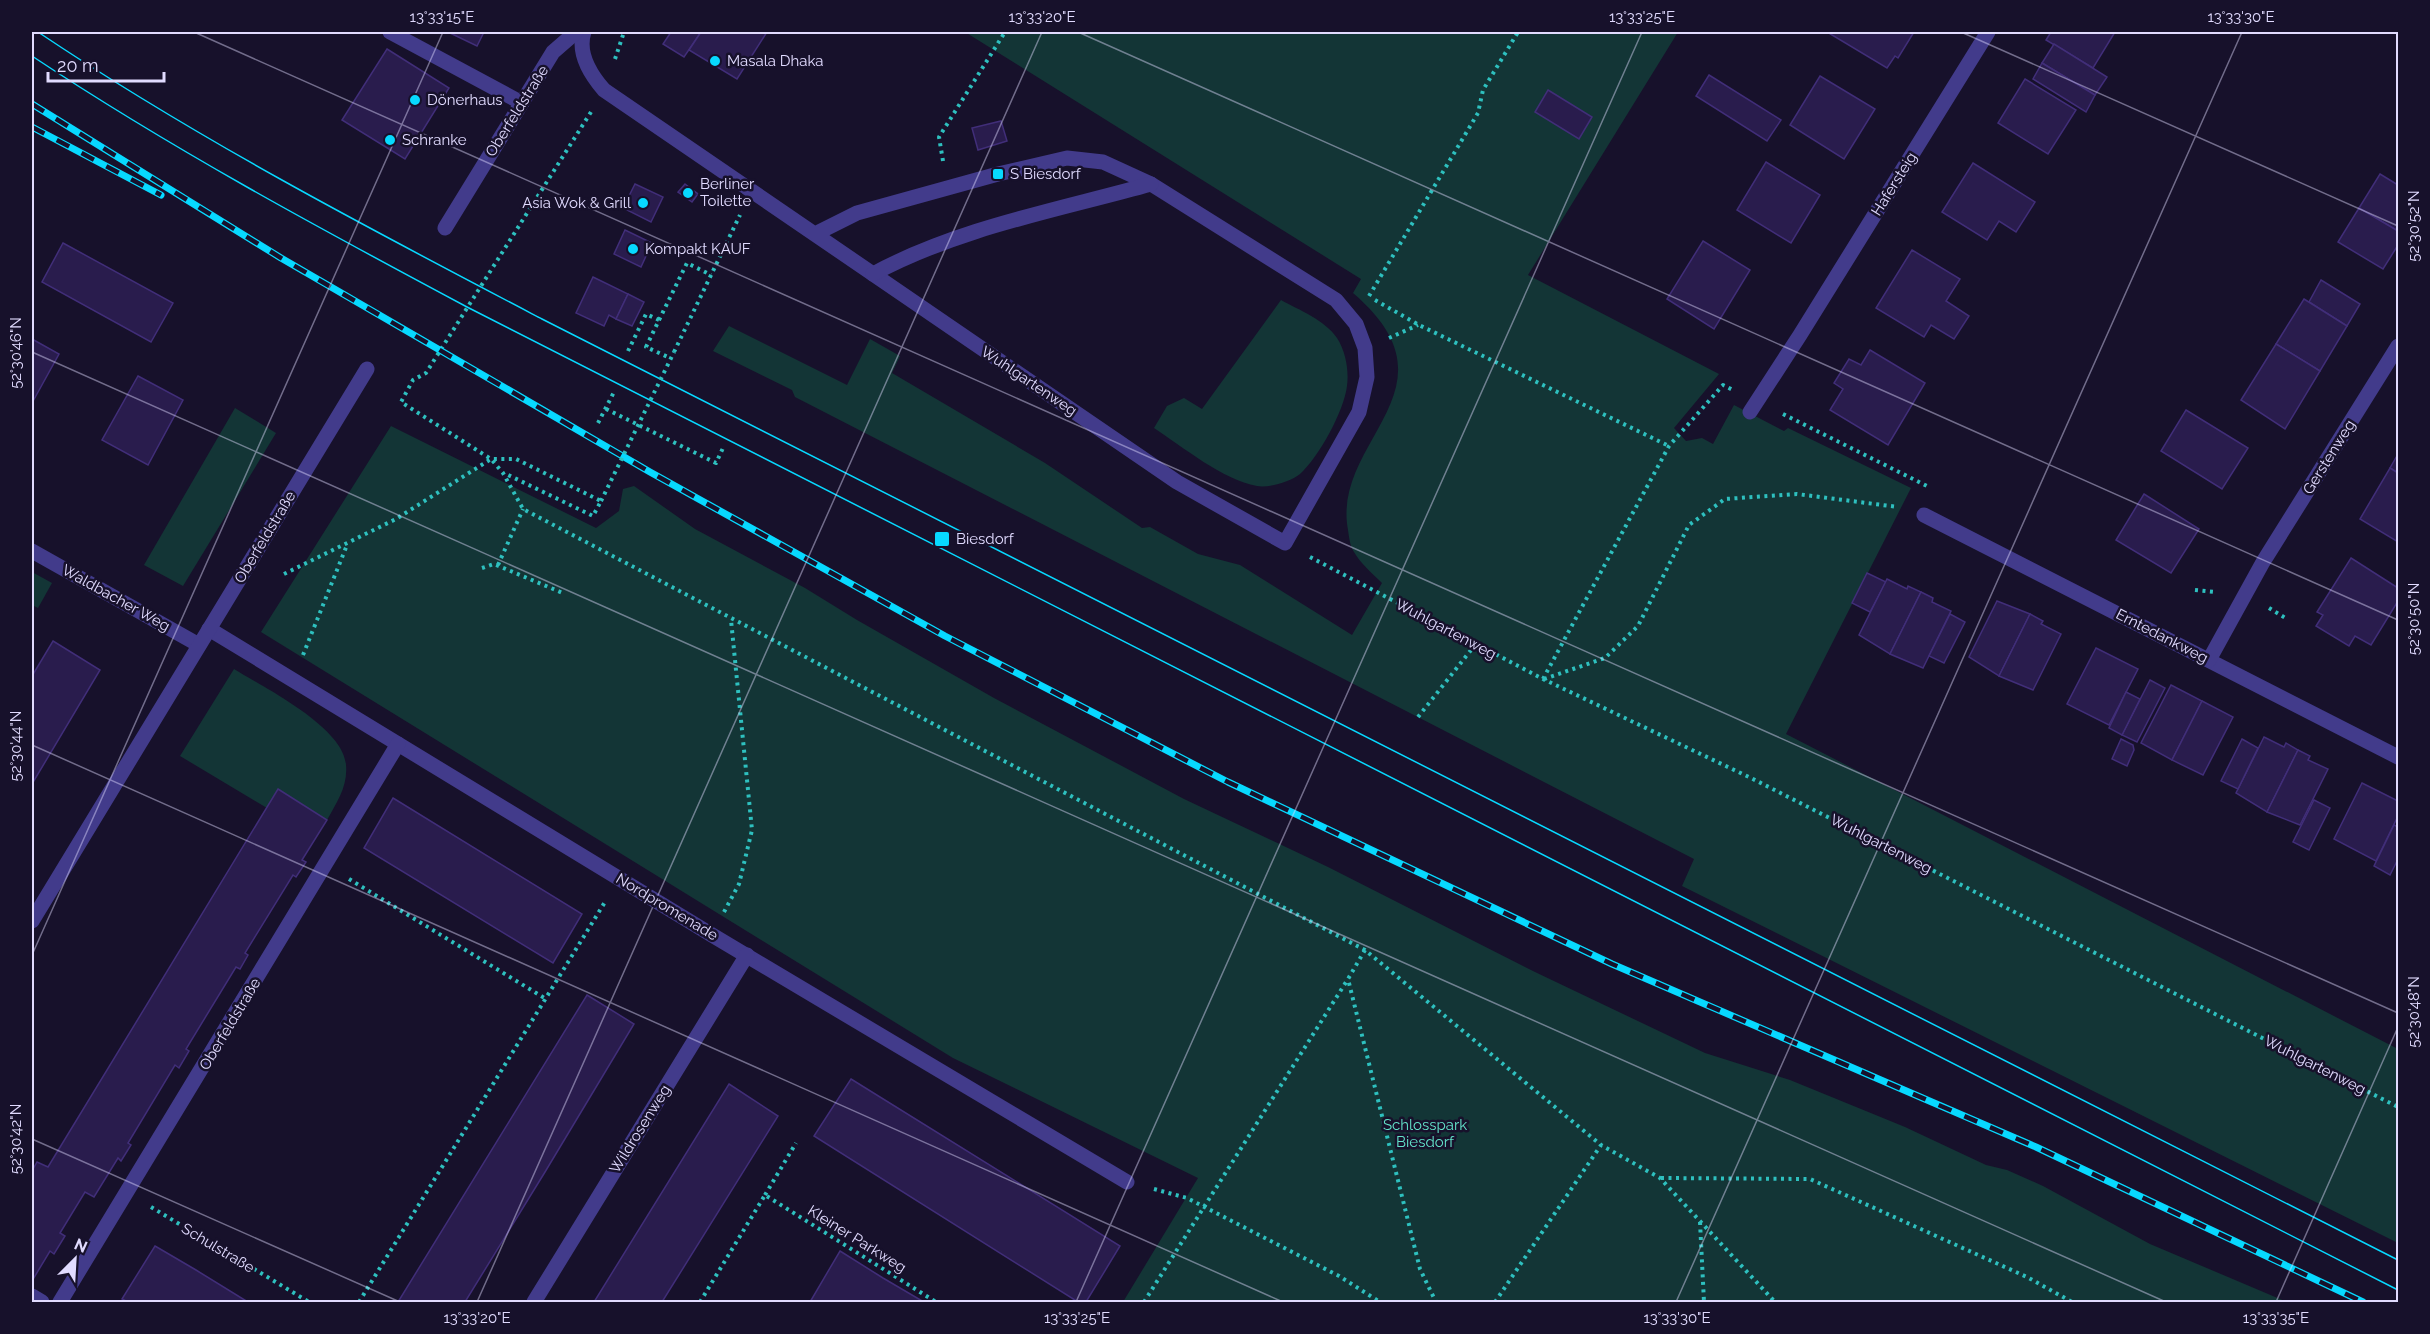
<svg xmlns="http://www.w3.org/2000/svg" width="2430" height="1334" font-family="Raleway,sans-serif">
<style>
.green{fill:#133536}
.building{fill:#291c4d;stroke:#412e79;stroke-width:1.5}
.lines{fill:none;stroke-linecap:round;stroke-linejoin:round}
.path{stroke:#2ec0bf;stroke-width:4;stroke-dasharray:3 4.5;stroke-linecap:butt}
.minor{stroke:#423b8b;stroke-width:15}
.tram{stroke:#07d9ff;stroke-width:1.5}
.rail-casing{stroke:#07d9ff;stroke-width:7}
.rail{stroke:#17112b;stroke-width:4.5;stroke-dasharray:14;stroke-linecap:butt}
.path-bridge{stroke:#2ec0bf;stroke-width:4;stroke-dasharray:3 4.5;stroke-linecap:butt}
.ticks{fill:none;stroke:#e1dbff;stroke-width:1.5;stroke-opacity:0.45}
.poi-dot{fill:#07d9ff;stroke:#17112b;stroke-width:2}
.labels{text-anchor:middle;stroke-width:5;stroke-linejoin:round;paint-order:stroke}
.poi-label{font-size:15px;fill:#e1dbff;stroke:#17112b;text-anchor:start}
.street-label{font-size:15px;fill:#e1dbff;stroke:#17112b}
.park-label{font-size:15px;fill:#63e3ca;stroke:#17112b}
.neatline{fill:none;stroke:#e1dbff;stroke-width:2}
.ticks-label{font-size:15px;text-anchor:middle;fill:#e1dbff}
</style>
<rect width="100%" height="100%" fill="#17112b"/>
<g class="green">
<path d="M 965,32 L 1678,32 L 1528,275 L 1719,374 L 1674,428 L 1686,441 L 1702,438 L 1713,444 L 1734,405 L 1784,431 L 1788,428 L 1911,488 L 1786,734 L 2398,1049 L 2398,1243 L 1682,886 L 1694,859 L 795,397 L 792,390 L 713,351 L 729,326 L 847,385 L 870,339 L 900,356 L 892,373 L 1045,463 L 1142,528 L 1150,527 L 1198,554 L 1240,565 L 1352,635 L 1382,583 C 1373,574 1360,563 1354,552 C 1350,546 1349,537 1348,530 C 1331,439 1465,389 1353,293 L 1361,279 Z"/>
<path d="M 1281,300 C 1299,310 1325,320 1337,338 C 1346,352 1349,371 1347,386 C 1344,411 1319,457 1300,474 C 1290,482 1269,488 1257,486 C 1223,480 1183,447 1154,428 L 1167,406 L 1184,398 L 1202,409 Z"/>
<path d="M 235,408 L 276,433 L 183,586 L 144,565 Z"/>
<path d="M 391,426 L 596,528 L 619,511 L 623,489 L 634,486 L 695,529 L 805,588 L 857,620 L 994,698 L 1184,799 L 1328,867 L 1535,972 L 1705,1053 L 1790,1080 L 1905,1127 L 1986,1165 L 2007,1170 L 2043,1186 L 2150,1244 L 2287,1302 L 1123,1302 L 1198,1178 L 953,1058 L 261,632 Z"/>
<path d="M 32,572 L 52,583 L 38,608 L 32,605 Z"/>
<path d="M 234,669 C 263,687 344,727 346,765 C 348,786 337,802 327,820 L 278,790 L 267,808 L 180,756 Z"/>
</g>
<g class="building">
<path d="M 448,32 L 484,32 L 477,46 Z"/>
<path d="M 671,32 L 701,32 L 684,57 L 663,44 Z"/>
<path d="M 701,32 L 767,32 L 737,79 L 689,50 Z"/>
<path d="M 1827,32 L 1914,32 L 1898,58 L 1895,56 L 1887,68 Z"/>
<path d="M 2051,32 L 2115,32 L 2093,68 L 2046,40 Z"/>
<path d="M 2054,44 L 2107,77 L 2095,95 L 2042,63 Z"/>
<path d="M 387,49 L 449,88 L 405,159 L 342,120 Z"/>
<path d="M 2042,63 L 2095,95 L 2086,112 L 2033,79 Z"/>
<path d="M 1709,75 L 1781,120 L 1767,141 L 1696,96 Z"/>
<path d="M 1820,76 L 1875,109 L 1844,159 L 1790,125 Z"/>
<path d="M 2025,79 L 2076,110 L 2048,154 L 1998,123 Z"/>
<path d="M 1548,90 L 1592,117 L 1579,139 L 1535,112 Z"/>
<path d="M 1001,121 L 1007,141 L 978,150 L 972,128 Z"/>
<path d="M 1766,162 L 1820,195 L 1791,243 L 1737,210 Z"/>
<path d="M 1973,163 L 2035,202 L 2016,232 L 1999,221 L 1987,240 L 1942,212 Z"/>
<path d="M 2380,174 L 2398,185 L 2398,231 L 2359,208 Z"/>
<path d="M 635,184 L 663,197 L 651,222 L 623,208 Z"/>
<path d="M 685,184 L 698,194 L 692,202 L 678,192 Z"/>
<path d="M 2359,208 L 2398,231 L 2398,245 L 2383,269 L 2338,242 Z"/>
<path d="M 625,230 L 652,243 L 641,267 L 614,254 Z"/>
<path d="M 1703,241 L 1750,270 L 1714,329 L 1667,299 Z"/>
<path d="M 63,243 L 173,303 L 151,342 L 42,282 Z"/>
<path d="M 1912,250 L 1960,279 L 1946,301 L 1969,316 L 1954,339 L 1931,325 L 1924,337 L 1876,308 Z"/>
<path d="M 593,277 L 628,294 L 616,319 L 609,315 L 604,326 L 576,313 Z"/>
<path d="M 2321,280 L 2360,304 L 2347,326 L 2309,302 Z"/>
<path d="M 628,294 L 644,302 L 632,326 L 616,319 Z"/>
<path d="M 2304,299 L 2347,326 L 2320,371 L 2276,344 Z"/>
<path d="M 32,339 L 59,354 L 32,403 Z"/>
<path d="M 2276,344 L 2320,371 L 2285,429 L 2241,400 Z"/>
<path d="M 1870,350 L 1925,383 L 1888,445 L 1830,410 L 1843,389 L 1834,383 L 1849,359 L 1861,365 Z"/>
<path d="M 138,376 L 183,400 L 148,465 L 102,440 Z"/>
<path d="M 2186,410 L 2248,448 L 2222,489 L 2161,451 Z"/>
<path d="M 2398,454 L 2398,473 L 2390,468 Z"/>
<path d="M 2390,468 L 2398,473 L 2398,542 L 2360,519 Z"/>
<path d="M 2144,494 L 2199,529 L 2171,573 L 2116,540 Z"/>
<path d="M 2351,558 L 2398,588 L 2398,601 L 2371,645 L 2355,636 L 2349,646 L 2316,626 L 2323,615 L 2317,612 Z"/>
<path d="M 1867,573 L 1886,582 L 1870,612 L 1852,603 Z"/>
<path d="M 1887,579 L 1907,589 L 1908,586 L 1921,592 L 1890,654 L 1859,635 Z"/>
<path d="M 1921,592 L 1933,598 L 1932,602 L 1951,611 L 1923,668 L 1890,654 Z"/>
<path d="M 1997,601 L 2030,614 L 1999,676 L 1969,657 Z"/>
<path d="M 1950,614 L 1965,622 L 1944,663 L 1929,656 Z"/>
<path d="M 2030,614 L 2043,621 L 2041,624 L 2061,634 L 2033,690 L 1999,676 Z"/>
<path d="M 53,641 L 100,670 L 32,784 L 32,676 Z"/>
<path d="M 2096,648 L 2138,669 L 2109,725 L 2067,704 Z"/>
<path d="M 2150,680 L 2165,688 L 2137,742 L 2122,735 Z"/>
<path d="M 2171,685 L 2202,701 L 2172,760 L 2141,743 Z"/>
<path d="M 2126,692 L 2140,699 L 2122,735 L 2109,728 Z"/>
<path d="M 2202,701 L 2233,717 L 2203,775 L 2172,760 Z"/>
<path d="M 2264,737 L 2284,747 L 2286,743 L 2298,750 L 2267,812 L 2236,793 Z"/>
<path d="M 2121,739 L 2133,745 L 2134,750 L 2127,766 L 2112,759 Z"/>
<path d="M 2242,739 L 2258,748 L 2238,789 L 2221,781 Z"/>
<path d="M 2298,750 L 2310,756 L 2308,760 L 2328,769 L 2300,825 L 2267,812 Z"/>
<path d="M 2362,783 L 2398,801 L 2398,816 L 2376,861 L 2334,839 Z"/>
<path d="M 278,789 L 327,820 L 302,860 L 306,862 L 296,877 L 293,875 L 245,953 L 248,955 L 240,969 L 236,967 L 186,1049 L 189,1051 L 179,1068 L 175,1065 L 128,1143 L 131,1145 L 121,1161 L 118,1158 L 94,1197 L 85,1192 L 60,1233 L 65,1236 L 54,1254 L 50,1251 L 32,1281 L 32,1171 L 37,1162 L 48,1167 Z"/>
<path d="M 393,798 L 582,914 L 553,963 L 364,848 Z"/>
<path d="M 2314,800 L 2330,808 L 2309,850 L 2293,842 Z"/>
<path d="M 2394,825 L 2398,827 L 2398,859 L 2390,875 L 2374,866 Z"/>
<path d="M 587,995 L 634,1024 L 545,1172 L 465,1302 L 398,1302 Z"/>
<path d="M 851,1079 L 1120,1246 L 1086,1302 L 1078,1302 L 814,1136 Z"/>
<path d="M 729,1084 L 778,1116 L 662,1302 L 594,1302 Z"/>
<path d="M 155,1246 L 196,1270 L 248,1302 L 128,1302 L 122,1299 Z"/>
<path d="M 840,1251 L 883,1278 L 924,1302 L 810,1302 Z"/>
</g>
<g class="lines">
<g class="path">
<path d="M 615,59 L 624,32"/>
<path d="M 591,112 L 426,373 L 413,380 L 401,402 L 491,459 L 503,473 L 523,509 L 1365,950 L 1601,1145 L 1660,1178 L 1775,1302"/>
<path d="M 943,161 L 939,137 L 1005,32"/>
<path d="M 1369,296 L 1478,113 L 1483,90 L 1518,32"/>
<path d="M 1375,300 L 1419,325 L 1669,446"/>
<path d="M 659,320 L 687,263 L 711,275"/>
<path d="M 1389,338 L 1418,325"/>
<path d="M 628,351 L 646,314 L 659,320 L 646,347 L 670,358"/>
<path d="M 674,352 L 740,215"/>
<path d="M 606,409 L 716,463 L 723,448"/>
<path d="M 1783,414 L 1929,487"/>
<path d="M 598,423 L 614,392"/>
<path d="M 1310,557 L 1543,679 L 1751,778 L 2398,1107"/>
<path d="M 498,565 L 523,509"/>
<path d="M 482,568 L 494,564 L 565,594"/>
<path d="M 284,574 L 396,519 L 491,459 L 516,459 L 601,501 L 593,516 L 504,473"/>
<path d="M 2195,590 L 2215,592"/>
<path d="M 2269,608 L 2287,619"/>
<path d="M 303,655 L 347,545"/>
<path d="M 1543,679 L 1669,446 L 1723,385 L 1733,390"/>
<path d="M 1544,679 L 1605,658 L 1638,626 L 1689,525 L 1725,499 L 1797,494 L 1898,507"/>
<path d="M 1418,717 L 1475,645"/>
<path d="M 349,879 L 546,999"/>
<path d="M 724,912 L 739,884 L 752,830 L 731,620"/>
<path d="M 1365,950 L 1348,979 L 1420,1269 L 1436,1302"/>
<path d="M 1661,1178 L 1810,1179 L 2027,1277 L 2072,1302"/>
<path d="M 1154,1189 L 1187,1198 L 1339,1276 L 1380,1302"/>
<path d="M 765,1195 L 796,1143"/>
<path d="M 151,1207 L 309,1302"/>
<path d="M 1700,1222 L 1704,1302"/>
<path d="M 359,1302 L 605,902"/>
<path d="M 700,1302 L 765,1195 L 936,1302"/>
<path d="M 1144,1302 L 1348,979"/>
<path d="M 1495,1302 L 1601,1145"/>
</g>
<g class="minor">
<path d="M 390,32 L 522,103"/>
<path d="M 584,32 C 577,53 591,75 604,90 L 1177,482 L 1285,543 L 1359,412 L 1367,377 L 1365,348 L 1356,324 L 1336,300 L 1151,184 L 1103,162 L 1067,158 L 998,174 L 857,213 L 815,234"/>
<path d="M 445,228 L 553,52 L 576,32"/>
<path d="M 873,274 C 958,228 1058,210 1151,184"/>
<path d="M 1750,412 L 1800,335 L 1988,32"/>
<path d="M 1924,515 L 2398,757"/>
<path d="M 32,551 L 199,645"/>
<path d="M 209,629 L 712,935 L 1127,1182"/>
<path d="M 2209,660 L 2263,562 L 2398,346"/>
<path d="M 32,921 L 367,369"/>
<path d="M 32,1296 L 42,1302"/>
<path d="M 60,1302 L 398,744"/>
<path d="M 534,1302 L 747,955"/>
</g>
<g class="tram">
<path d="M 38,32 C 199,140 370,229 542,319 L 2398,1260"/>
<path d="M 32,56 C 172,149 319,228 467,307 L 2398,1290"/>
</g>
<g class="rail-casing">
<g id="rail">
<path d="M 32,104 L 281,258 L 650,472 L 945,636 L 1228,782 L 1612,964 L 2036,1147 L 2363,1302"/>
<path d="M 32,127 L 161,195"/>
</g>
</g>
<use href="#rail" class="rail"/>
<path class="path-bridge" d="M 601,501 L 674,352"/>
</g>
<path class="ticks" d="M 194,32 L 2398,1013M 1078,32 L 2398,620M 1961,32 L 2398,226M 32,352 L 2166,1302M 32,745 L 1283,1302M 32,955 L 443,32M 32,1139 L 400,1302M 477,1302 L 1042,32M 1076,1302 L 1642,32M 1676,1302 L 2242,32M 2276,1302 L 2398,1027"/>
<g class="poi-dot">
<circle cx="715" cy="61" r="6"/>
<circle cx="415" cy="100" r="6"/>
<circle cx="390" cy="140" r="6"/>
<rect x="992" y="168" width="12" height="12" rx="3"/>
<circle cx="688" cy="193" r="6"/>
<circle cx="643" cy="203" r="6"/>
<circle cx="633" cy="249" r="6"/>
<rect x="934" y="531" width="16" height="16" rx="3"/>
</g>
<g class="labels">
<g class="poi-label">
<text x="727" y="66">Masala Dhaka</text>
<text x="427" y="105">Dönerhaus</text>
<text x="402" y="145">Schranke</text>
<text x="1010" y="179">S Biesdorf</text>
<text x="700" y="189">Berliner<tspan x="700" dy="17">Toilette</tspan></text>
<text x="631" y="208" text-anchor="end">Asia Wok &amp; Grill</text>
<text x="645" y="254">Kompakt KAUF</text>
<text x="956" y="544">Biesdorf</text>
</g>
<g class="street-label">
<text transform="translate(517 111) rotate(-58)" y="5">Oberfeldstraße</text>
<text transform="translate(1894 184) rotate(-58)" y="5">Hafersteig</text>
<text transform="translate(1029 381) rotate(34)" y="5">Wuhlgartenweg</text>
<text transform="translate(2329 457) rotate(-58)" y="5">Gerstenweg</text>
<text transform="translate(265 537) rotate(-59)" y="5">Oberfeldstraße</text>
<text transform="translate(116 598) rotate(29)" y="5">Waldbacher Weg</text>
<text transform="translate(1446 629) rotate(28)" y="5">Wuhlgartenweg</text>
<text transform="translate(2162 636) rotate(27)" y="5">Erntedankweg</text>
<text transform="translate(1881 844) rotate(27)" y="5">Wuhlgartenweg</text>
<text transform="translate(667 907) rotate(31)" y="5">Nordpromenade</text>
<text transform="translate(230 1024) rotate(-59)" y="5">Oberfeldstraße</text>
<text transform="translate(2315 1065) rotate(27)" y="5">Wuhlgartenweg</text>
<text transform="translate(640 1129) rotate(-58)" y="5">Wildrosenweg</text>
<text transform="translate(857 1239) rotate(32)" y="5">Kleiner Parkweg</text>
<text transform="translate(218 1248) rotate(31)" y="5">Schulstraße</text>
</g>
<g class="park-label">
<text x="1425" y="1130">Schlosspark<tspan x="1425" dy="17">Biesdorf</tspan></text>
</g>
</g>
<rect width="2430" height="1334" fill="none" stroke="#17112b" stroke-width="66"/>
<g transform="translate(75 1259) rotate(24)" stroke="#17112b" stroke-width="4.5" paint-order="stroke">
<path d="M0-4.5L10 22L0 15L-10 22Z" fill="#e1dbff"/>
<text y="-9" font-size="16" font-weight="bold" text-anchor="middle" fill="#e1dbff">N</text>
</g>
<path d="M48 72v9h116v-9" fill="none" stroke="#e1dbff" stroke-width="3"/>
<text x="57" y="72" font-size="18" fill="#e1dbff" stroke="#17112b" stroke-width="4.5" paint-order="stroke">20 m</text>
<rect x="33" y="33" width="2364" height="1268" class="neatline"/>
<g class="ticks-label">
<text x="442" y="22">13°33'15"E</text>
<text x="1042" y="22">13°33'20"E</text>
<text x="1642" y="22">13°33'25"E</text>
<text x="2241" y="22">13°33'30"E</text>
<text transform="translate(2414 226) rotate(-90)" y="5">52°30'52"N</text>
<text transform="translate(16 353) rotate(-90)" y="5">52°30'46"N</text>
<text transform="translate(2414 619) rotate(-90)" y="5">52°30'50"N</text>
<text transform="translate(16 746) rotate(-90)" y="5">52°30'44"N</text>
<text transform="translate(2414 1012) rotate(-90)" y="5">52°30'48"N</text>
<text transform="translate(16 1139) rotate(-90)" y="5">52°30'42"N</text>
<text x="477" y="1323">13°33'20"E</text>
<text x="1077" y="1323">13°33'25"E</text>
<text x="1677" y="1323">13°33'30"E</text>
<text x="2276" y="1323">13°33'35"E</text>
</g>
</svg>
